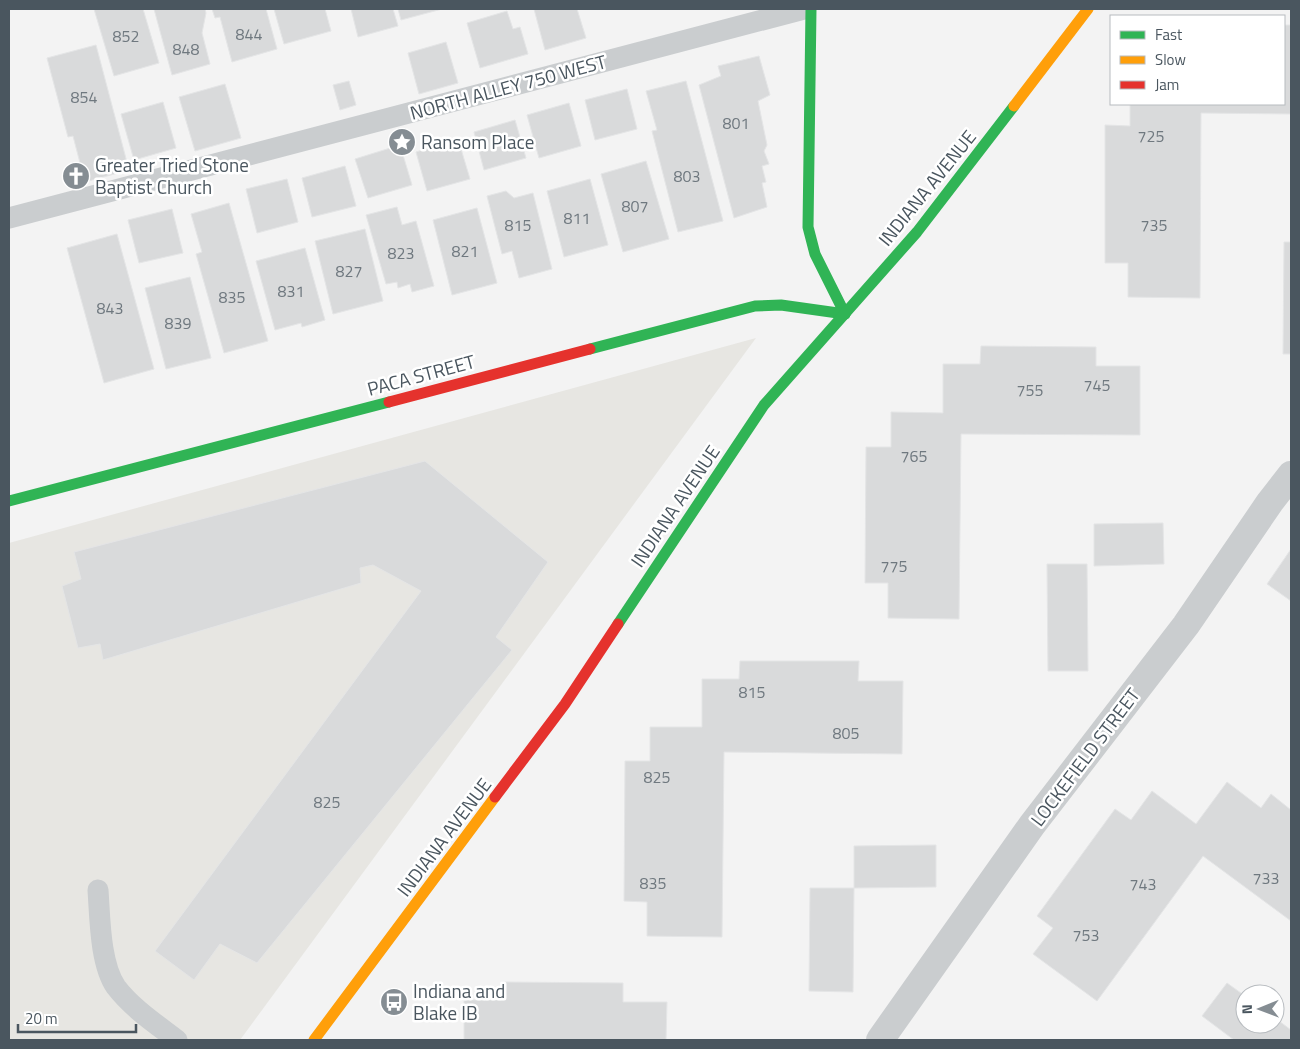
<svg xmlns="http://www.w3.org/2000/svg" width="1300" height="1049" font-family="'Titillium Web',sans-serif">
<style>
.commercial{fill:#e7e6e2}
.building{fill:#d9dadb;stroke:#e4e5e6}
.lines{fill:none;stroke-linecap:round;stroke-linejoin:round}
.lane{stroke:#cacdcf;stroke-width:21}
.street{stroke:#cacdcf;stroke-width:28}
.fast{stroke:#30b455;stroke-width:11}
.slow{stroke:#ff9f0a;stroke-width:11}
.jam{stroke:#e5322d;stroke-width:11}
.labels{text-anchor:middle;stroke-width:5;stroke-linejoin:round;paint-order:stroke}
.number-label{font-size:16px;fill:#6f787f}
.street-label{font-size:19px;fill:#4a565f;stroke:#fff}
.poi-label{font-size:19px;fill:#4a565f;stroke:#fff;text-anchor:start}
</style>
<rect width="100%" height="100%" fill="#f3f3f3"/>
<path class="commercial" d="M 756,338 L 240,1040 L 9,1040 L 9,543 Z"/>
<g class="building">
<path d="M 94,9 L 143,9 L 159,63 L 114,76 Z"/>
<path d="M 154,9 L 205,9 L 206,13 L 202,33 L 210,64 L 172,75 Z"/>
<path d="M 212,9 L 266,9 L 277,49 L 232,62 L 220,17 L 215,18 Z"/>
<path d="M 274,9 L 325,9 L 331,31 L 284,44 Z"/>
<path d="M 351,9 L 393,9 L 398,26 L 358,37 Z"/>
<path d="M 398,9 L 442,9 L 401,20 Z"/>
<path d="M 534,9 L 577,9 L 586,38 L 545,50 Z"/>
<path d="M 507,11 L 513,29 L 520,27 L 528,54 L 480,68 L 467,23 Z"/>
<path d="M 1284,25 L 1291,25 L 1291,114 L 1201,113 L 1200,298 L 1128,297 L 1128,263 L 1105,263 L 1105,125 L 1130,126 L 1130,104 L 1284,104 Z"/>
<path d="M 446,42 L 458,83 L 419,94 L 408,53 Z"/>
<path d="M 96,45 L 129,170 L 85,182 L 73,136 L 68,137 L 47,58 Z"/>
<path d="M 759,56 L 770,95 L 758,101 L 767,145 L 764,151 L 769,164 L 762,166 L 766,182 L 762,183 L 767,207 L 734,218 L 699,85 L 721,76 L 718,66 Z"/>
<path d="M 349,81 L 356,105 L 340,110 L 333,85 Z"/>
<path d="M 686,81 L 723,221 L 678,232 L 652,131 L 657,130 L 646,91 Z"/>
<path d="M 225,84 L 241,138 L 195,151 L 179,97 Z"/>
<path d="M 627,89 L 637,129 L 595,140 L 585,100 Z"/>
<path d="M 163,102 L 176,148 L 134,160 L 121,114 Z"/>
<path d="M 569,103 L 581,146 L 539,158 L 527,115 Z"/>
<path d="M 515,120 L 526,158 L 484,170 L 474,132 Z"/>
<path d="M 458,139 L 470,179 L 427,191 L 416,152 Z"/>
<path d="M 400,145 L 412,185 L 368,198 L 355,159 Z"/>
<path d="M 646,161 L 669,239 L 623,252 L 601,174 Z"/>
<path d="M 345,166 L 356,206 L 312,217 L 302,178 Z"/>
<path d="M 287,179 L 298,222 L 257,233 L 246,189 Z"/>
<path d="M 590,179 L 608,245 L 564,257 L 547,191 Z"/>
<path d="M 506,191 L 514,198 L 533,193 L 552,269 L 519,278 L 512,251 L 502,254 L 487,196 Z"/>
<path d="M 229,203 L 268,341 L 224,353 L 196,254 L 202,252 L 191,214 Z"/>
<path d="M 397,207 L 402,225 L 416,221 L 434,286 L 412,292 L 410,284 L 398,288 L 397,282 L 386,284 L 366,215 Z"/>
<path d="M 477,208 L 497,283 L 452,295 L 433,220 Z"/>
<path d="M 172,209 L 183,253 L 139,263 L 128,220 Z"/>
<path d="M 365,229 L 383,301 L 333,314 L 315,241 Z"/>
<path d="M 117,234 L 154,369 L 104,383 L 67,248 Z"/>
<path d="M 1284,242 L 1291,242 L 1291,354 L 1283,354 Z"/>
<path d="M 305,248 L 325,320 L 302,327 L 301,323 L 275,330 L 256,261 Z"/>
<path d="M 190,277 L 211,358 L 166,369 L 145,288 Z"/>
<path d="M 981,346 L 1096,347 L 1096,366 L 1140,366 L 1140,435 L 961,434 L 959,619 L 888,618 L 888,583 L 865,583 L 866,447 L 891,447 L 891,412 L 943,413 L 943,364 L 980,364 Z"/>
<path d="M 425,461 L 548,562 L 496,637 L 512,650 L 257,963 L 220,944 L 194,980 L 155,951 L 421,591 L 373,565 L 360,568 L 361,583 L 103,660 L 100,644 L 78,648 L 62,586 L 81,579 L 74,552 Z"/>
<path d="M 1163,523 L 1164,564 L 1094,566 L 1094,524 Z"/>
<path d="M 1291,549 L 1291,601 L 1267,584 Z"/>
<path d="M 1047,564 L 1087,564 L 1088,671 L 1048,671 Z"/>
<path d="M 740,661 L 859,661 L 858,681 L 903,681 L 902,754 L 724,752 L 722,937 L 647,936 L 647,902 L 624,901 L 625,761 L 650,761 L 650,727 L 702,727 L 702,679 L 739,679 Z"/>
<path d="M 1227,782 L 1261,808 L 1271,794 L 1291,810 L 1291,921 L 1203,856 L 1097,1001 L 1033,954 L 1053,928 L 1037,916 L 1115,809 L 1131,820 L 1152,791 L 1196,824 Z"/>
<path d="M 936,845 L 936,887 L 854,888 L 854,846 Z"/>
<path d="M 810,888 L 854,888 L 853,992 L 809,991 Z"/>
<path d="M 502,982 L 623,983 L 623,1002 L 667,1002 L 666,1040 L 464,1040 L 464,1000 L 501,1000 Z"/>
<path d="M 1227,983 L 1245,996 L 1245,1024 L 1275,1024 L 1275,1018 L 1291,1030 L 1291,1040 L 1234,1040 L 1202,1016 Z"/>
</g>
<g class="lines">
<g class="lane">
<path d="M 9,218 L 804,9"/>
<path d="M 98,890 C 100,918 100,964 116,987 C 132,1008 156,1024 177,1040"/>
</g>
<path class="street" d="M 880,1040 L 1032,825 L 1186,625 L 1270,502 L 1291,475"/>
<g class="fast">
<path d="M 811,9 L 808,227 L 815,254 L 845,314"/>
<path d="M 590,349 L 755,306 L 781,305 L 845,314"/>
<path d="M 9,501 L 389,402"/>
<path d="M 618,624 L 764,405 L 917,232 L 1014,106"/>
</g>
<g class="slow">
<path d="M 1014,106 L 1088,9"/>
<path d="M 314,1040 L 495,797"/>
</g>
<g class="jam">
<path d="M 389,402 L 590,349"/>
<path d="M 495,797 L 565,704 L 618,624"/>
</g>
</g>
<defs>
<g id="sight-disc" transform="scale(1.4375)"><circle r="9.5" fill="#858d93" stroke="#fff"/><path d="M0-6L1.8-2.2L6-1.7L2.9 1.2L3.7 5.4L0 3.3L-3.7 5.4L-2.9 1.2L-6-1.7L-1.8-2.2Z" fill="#fff"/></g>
<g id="church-disc" transform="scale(1.4375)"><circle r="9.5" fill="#858d93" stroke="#fff"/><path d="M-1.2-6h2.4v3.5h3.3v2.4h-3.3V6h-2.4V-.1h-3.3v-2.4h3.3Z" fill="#fff"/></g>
<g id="bus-disc" transform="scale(1.4375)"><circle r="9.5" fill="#858d93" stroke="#fff"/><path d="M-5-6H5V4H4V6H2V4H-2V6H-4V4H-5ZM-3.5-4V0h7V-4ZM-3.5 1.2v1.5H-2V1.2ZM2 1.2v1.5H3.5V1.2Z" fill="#fff"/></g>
</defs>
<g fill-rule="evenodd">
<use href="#sight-disc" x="402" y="142"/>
<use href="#church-disc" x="76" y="176"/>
<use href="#bus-disc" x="394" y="1002"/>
</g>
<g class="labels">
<g class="number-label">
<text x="249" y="40">844</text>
<text x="126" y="42">852</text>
<text x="186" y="55">848</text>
<text x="84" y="103">854</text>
<text x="736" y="129">801</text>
<text x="1151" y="142">725</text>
<text x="687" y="182">803</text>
<text x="635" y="212">807</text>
<text x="577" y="224">811</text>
<text x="518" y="231">815</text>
<text x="1154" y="231">735</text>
<text x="465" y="257">821</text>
<text x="401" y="259">823</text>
<text x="349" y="277">827</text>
<text x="291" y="297">831</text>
<text x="232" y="303">835</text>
<text x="110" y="314">843</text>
<text x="178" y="329">839</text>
<text x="1097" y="391">745</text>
<text x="1030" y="396">755</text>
<text x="914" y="462">765</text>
<text x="894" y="572">775</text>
<text x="752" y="698">815</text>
<text x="846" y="739">805</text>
<text x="657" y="783">825</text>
<text x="327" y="808">825</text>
<text x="1266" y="884">733</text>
<text x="653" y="889">835</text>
<text x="1143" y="890">743</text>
<text x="1086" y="941">753</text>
</g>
<g class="street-label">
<text transform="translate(508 87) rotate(-15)" y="7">NORTH ALLEY 750 WEST</text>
<text transform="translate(927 188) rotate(-51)" y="7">INDIANA AVENUE</text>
<text transform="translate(421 375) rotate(-15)" y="7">PACA STREET</text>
<text transform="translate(675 506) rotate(-56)" y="7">INDIANA AVENUE</text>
<text transform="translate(1085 757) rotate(-53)" y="7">LOCKEFIELD STREET</text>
<text transform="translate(444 837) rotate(-53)" y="7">INDIANA AVENUE</text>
</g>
<g class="poi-label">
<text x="421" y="149">Ransom Place</text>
<text x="95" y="172">Greater Tried Stone<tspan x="95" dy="22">Baptist Church</tspan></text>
<text x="413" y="998">Indiana and<tspan x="413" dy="22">Blake IB</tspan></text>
</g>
</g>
<rect width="1300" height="1049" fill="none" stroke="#4a565f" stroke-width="20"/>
<rect x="1110" y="15" width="175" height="90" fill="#ffffff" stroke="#b7bbbf"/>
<rect x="1120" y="31" width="25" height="8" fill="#30b455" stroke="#b7bbbf"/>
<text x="1155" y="40" font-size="15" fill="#4a565f">Fast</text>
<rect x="1120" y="56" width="25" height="8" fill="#ff9f0a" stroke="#b7bbbf"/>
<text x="1155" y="65" font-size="15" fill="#4a565f">Slow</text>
<rect x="1120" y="81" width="25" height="8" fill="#e5322d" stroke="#b7bbbf"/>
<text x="1155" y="90" font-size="15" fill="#4a565f">Jam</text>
<g transform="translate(1260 1009) rotate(269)"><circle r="24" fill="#ffffff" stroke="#b7bbbf"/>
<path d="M0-4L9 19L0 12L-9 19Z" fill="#858d93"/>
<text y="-8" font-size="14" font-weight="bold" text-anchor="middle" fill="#4a565f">N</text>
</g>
<path d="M18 1024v8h118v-8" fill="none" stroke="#4a565f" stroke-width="2.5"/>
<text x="25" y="1024" font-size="15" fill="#4a565f" stroke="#ffffff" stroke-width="4" paint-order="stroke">20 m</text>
</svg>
